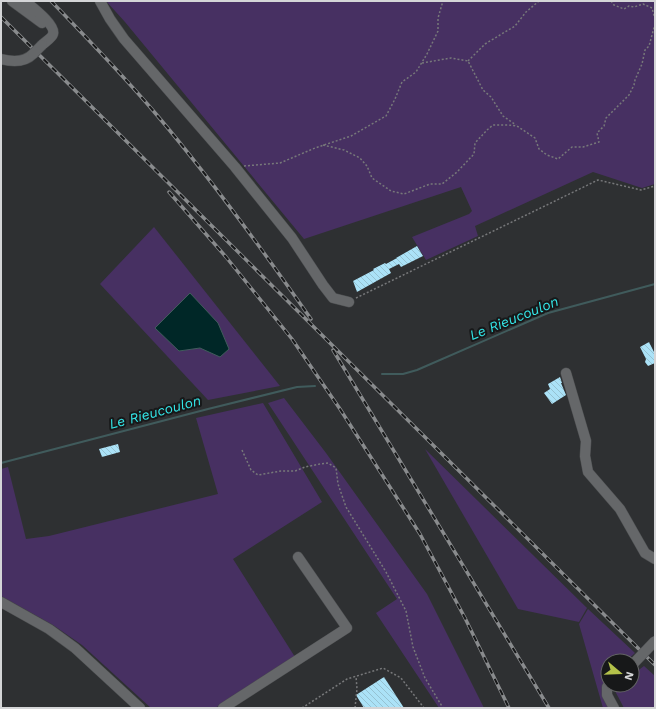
<svg xmlns="http://www.w3.org/2000/svg" width="656" height="709" font-family="'Work Sans',sans-serif">
<style>
.green{fill:#473062}
.water{fill:#002727;stroke:#405b5c}
.lines{fill:none;stroke-linecap:round;stroke-linejoin:round}
.stream{stroke:#405b5c;stroke-width:2}
.building{fill:url(#building-back-hatch)}
.minor-casing{stroke:#4b4d4f;stroke-width:11}
.path{stroke:#77787a;stroke-width:1.5;stroke-dasharray:2 2;stroke-linecap:butt}
.minor{stroke:#656769;stroke-width:10}
.rail-casing{stroke:#898b8d;stroke-width:3.5}
.rail{stroke:#171819;stroke-width:2;stroke-dasharray:6;stroke-linecap:butt}
.minor-bridge-casing{stroke:#4b4d4f;stroke-width:11;stroke-linecap:butt}
.minor-bridge{stroke:#656769;stroke-width:10}
.labels{text-anchor:middle;stroke-width:4;stroke-linejoin:round;paint-order:stroke}
.water-label{font-size:14px;font-style:italic;fill:#34e6e8;stroke:#171819}
</style>
<defs>
<pattern id="building-back-hatch" width="6" height="6" patternUnits="userSpaceOnUse"><rect width="6" height="6" fill="#abe2f7"/><path d="M-1 5l2 2M0 0l6 6M5-1l2 2" fill="none" stroke="#96c2d2"/></pattern>
</defs>
<rect width="100%" height="100%" fill="#2e3032"/>
<g class="green">
<path d="M 106,1 L 655,1 L 655,184 L 642,188 L 593,172 L 475,226 L 478,236 L 426,260 L 412,237 L 469,214 L 472,211 L 461,187 L 304,239 L 125,22 Z"/>
<path d="M 154,227 L 280,386 L 208,400 L 100,284 Z"/>
<path d="M 284,398 L 326,453 L 427,594 L 484,708 L 439,708 L 376,613 L 397,599 L 268,403 Z"/>
<path d="M 263,403 L 322,502 L 233,559 L 295,657 L 215,708 L 151,708 L 82,645 L 53,625 L 1,596 L 1,469 L 8,467 L 26,539 L 49,536 L 218,494 L 196,418 Z"/>
<path d="M 425,449 L 587,608 L 579,622 L 518,609 Z"/>
<path d="M 588,609 L 635,653 L 626,661 L 608,661 L 608,678 L 602,686 L 603,696 L 610,708 L 603,708 L 579,624 Z"/>
<path d="M 644,666 L 655,676 L 655,708 L 624,708 L 614,689 L 620,685 L 632,685 L 632,675 Z"/>
</g>
<path class="water" d="M 190,293 L 218,323 L 229,349 L 220,357 L 200,348 L 179,351 L 155,328 Z"/>
<g class="lines">
<g class="stream">
<path d="M 382,374 L 403,374 L 417,370 L 548,313 L 655,284"/>
<path d="M 1,463 L 208,409 L 297,387 L 315,386"/>
</g>
</g>
<g class="building">
<path d="M 417,246 L 423,256 L 401,267 L 399,264 L 389,269 L 391,273 L 357,292 L 353,281 L 374,270 L 373,269 L 385,263 L 386,264 L 397,258 L 396,258 Z"/>
<path d="M 649,342 L 655,354 L 655,363 L 648,366 L 645,362 L 646,359 L 640,347 Z"/>
<path d="M 560,377 L 562,383 L 561,383 L 566,395 L 552,404 L 544,393 L 550,389 L 548,384 Z"/>
<path d="M 118,444 L 120,452 L 102,457 L 99,449 Z"/>
<path d="M 384,677 L 404,708 L 364,708 L 356,695 Z"/>
</g>
<g class="lines">
<g class="minor-casing">
<g id="minor">
<path d="M 12,1 L 42,23"/>
<path d="M 25,1 C 32,7 56,25 53,34 C 52,38 45,42 42,45"/>
<path d="M 100,1 L 110,19 L 124,39 L 235,167 L 292,238 L 323,285 L 333,298 L 349,302"/>
<path d="M 1,59 C 12,62 24,63 33,54"/>
<path d="M 566,373 L 586,441 L 585,456 L 588,472 L 620,509 L 645,553 L 655,559"/>
<path d="M 1,602 L 49,629 L 75,648 L 140,708"/>
<path d="M 609,685 L 607,687 L 607,695 L 614,708"/>
<path d="M 223,708 L 347,628 L 298,557"/>
</g>
</g>
<g class="path">
<path d="M 611,1 L 614,5 L 624,9 L 629,6 L 634,7 L 643,4 L 652,8 L 655,19"/>
<path d="M 468,61 L 485,44 L 515,26 L 526,12 L 539,1"/>
<path d="M 422,63 L 451,58 L 468,61 L 483,90 L 491,97 L 503,116 L 516,125"/>
<path d="M 323,145 L 344,150 L 360,158 L 367,166 L 372,178 L 391,191 L 404,194 L 430,184 L 442,184 L 457,172 L 474,154 L 475,143 L 487,130 L 493,125 L 508,125 L 517,126 L 535,138 L 539,149 L 547,155 L 558,159 L 572,147 L 583,147 L 599,142 L 597,133 L 604,126 L 606,118 L 629,95 L 634,85 L 635,80 L 642,64 L 645,50 L 649,46 L 655,24"/>
<path d="M 244,166 L 280,163 L 315,148 L 351,136 L 386,116 L 395,99 L 402,82 L 416,72 L 427,54 L 438,31 L 438,18 L 443,1"/>
<path d="M 356,298 L 598,180 L 641,190 L 655,186"/>
<path d="M 242,450 L 251,470 L 258,475 L 281,471 L 295,471 L 305,467 L 320,464 L 328,463 L 336,468 L 338,484 L 346,507 L 386,572 L 406,611 L 413,647 L 425,678 L 443,708"/>
<path d="M 302,708 L 347,679 L 383,668 L 401,678 L 424,708"/>
<path d="M 355,708 L 357,689 L 356,676"/>
</g>
<use href="#minor" class="minor"/>
<g class="rail-casing">
<g id="rail">
<path d="M 51,1 C 87,38 123,75 156,114 C 212,180 262,249 311,319"/>
<path d="M 1,17 L 655,665"/>
<path d="M 169,192 L 226,257 L 292,339 L 340,409 L 420,534 L 465,618 L 509,708"/>
<path d="M 333,350 L 549,708"/>
</g>
</g>
<use href="#rail" class="rail"/>
<g class="minor-bridge-casing">
<g id="minor-bridge">
<path d="M 33,54 L 42,45"/>
<path d="M 634,663 L 655,641"/>
</g>
</g>
<use href="#minor-bridge" class="minor-bridge"/>
</g>
<g class="labels">
<g class="water-label">
<text transform="translate(514 318) rotate(-22)" y="5">Le Rieucoulon</text>
<text transform="translate(155 412) rotate(-15)" y="5">Le Rieucoulon</text>
</g>
</g>
<rect width="656" height="709" fill="none" stroke="#d4d5d7" stroke-width="4"/>
<g transform="translate(620 673) rotate(109)"><circle r="19" fill="#171819" stroke="#636465"/>
<path d="M0-3L7 15L0 10L-7 15Z" fill="#b4c24a"/>
<text y="-6" font-size="11" font-weight="bold" text-anchor="middle" fill="#d4d5d7">N</text>
</g>
</svg>
